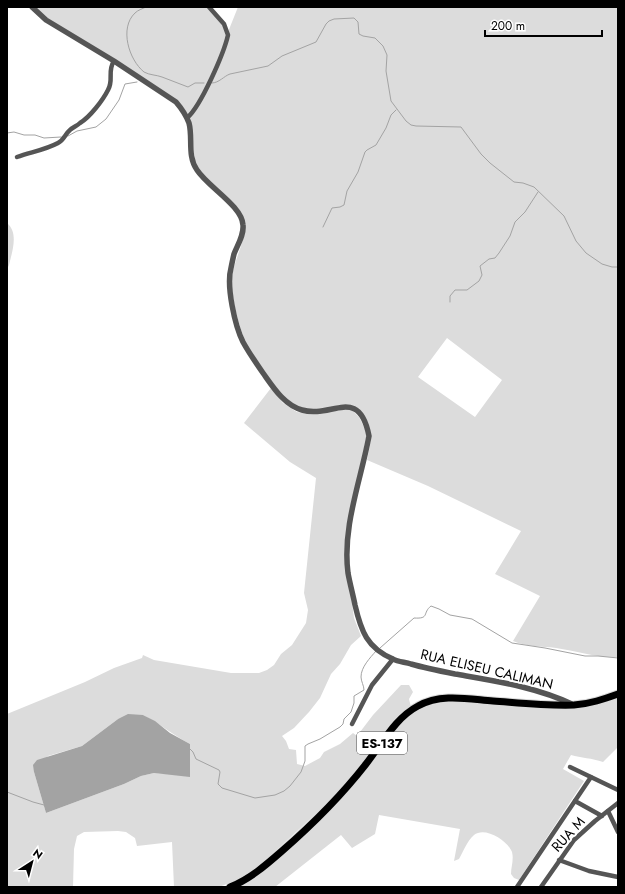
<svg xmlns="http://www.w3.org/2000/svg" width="625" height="894" font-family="Jost,sans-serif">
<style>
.green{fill:#dcdcdc;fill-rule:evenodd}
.water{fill:#a3a3a3}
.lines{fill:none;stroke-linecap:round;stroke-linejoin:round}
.stream{stroke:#a3a3a3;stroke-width:1}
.primary-casing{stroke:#dbdbdb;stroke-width:9}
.minor{stroke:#555;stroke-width:4.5}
.tertiary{stroke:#555;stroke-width:5.5}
.primary{stroke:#000;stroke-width:7}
.labels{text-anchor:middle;stroke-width:4;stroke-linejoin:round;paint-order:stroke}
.shield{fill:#fff;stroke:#4c4c4c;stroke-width:1}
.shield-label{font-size:13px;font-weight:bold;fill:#000}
.street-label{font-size:14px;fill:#000;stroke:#fff}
</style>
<rect width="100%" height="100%" fill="#fff"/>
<g class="green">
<path d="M 34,7 L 207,7 L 228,32 L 238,7 L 618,7 L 618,657 C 597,658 576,651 556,648 C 541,646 527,647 513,641 L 540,596 L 495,574 L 521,531 L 428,486 L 367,460 L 371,440 L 359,411 C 348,410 337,409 325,409 C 319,409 310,411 304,410 C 283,405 251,358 244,338 C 238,322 231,296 232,279 C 233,258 250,237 243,217 C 229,202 204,182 196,164 C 194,158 194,152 193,146 C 192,126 191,112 175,99 L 54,25 ZM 447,338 L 502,380 L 475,417 L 418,377 Z"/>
<path d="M 7,223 C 19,233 12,252 9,265 L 7,269 Z"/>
<path d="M 271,388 L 283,403 L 297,412 L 310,414 L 347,409 L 353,411 L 359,417 L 367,433 L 347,534 L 351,595 L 354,618 L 361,636 L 351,645 L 340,664 L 331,674 L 320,698 L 309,712 L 294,728 L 282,736 L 286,741 L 289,749 L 296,750 L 297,764 L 305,766 L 320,758 L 324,752 L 340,744 L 353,733 L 357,736 L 373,715 L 401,685 L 409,685 L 413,692 L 409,699 L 411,707 L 345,787 L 258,867 L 237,880 L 219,887 L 174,887 L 172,842 L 137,846 L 135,838 L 126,832 L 118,831 L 84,832 L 77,836 L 74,849 L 73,887 L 7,887 L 7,714 L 85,682 L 114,668 L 142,658 L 143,655 L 154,660 L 231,673 L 259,673 L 267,670 L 274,665 L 281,654 L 292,645 L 306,623 L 308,610 L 304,593 L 316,478 L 290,462 L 244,423 ZM 143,715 C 159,723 173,735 190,744 L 170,774 L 154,773 L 141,776 L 124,784 L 46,813 L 34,772 L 48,756 L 82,746 L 118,719 Z"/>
<path d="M 618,696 L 618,747 L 603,762 C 592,758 581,758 571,755 L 563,769 L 584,781 L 519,880 L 514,878 L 511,874 C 511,867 514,860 512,852 C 508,841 485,826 474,835 C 467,841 463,852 459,859 L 454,861 L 460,829 L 379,815 L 375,834 L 352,848 L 341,835 L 275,887 L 241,887 L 262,871 L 340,800 C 357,782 371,762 386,743 C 393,733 402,722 412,714 C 443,690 505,708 543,707 C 568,706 593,700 618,696 Z"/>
</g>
<path class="water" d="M 128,714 L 143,715 L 155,721 L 170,733 L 190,744 L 190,777 L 154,773 L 141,776 L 124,784 L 46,813 L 34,772 L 33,765 L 37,760 L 82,746 L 118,719 Z"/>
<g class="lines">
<g class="stream">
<path d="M 146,7 C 142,9 138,10 135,13 C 119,28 129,60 144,72 C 149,75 157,75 162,77 C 171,80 179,84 188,87 L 195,83 L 204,83"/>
<path d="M 212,83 C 219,83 224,76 230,74 L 268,66 L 282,56 L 316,42 L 326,24 L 329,21 L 334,19 L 354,18 L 358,22 L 359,34 L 363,36 L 375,38 L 383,46 L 387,55 L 386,71 L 391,101 L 406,121 L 411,125 L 416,126 L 461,127 L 481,154 L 490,163 L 514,182 L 523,183 L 534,187 L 564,216 L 576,241 L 586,253 L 602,264 L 612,267 L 618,267"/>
<path d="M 7,133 L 14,132 L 24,135 L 35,135 L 44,138 L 61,137"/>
<path d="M 68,136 L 77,131 L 96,127 L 106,119 L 119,100 L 125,84 L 137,82"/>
<path d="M 323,227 L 332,208 L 340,207 L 344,205 L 347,191 L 358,172 L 365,152 L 367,150 L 376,145 L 386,128 L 391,115 L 396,110"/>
<path d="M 450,302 L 450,296 L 455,290 L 467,290 L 479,281 L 482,275 L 480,266 L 489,259 L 495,258 L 499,253 L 510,236 L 515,222 L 525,212 L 538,192"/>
<path d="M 380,648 L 414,618 C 430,619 422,613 431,606 L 439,609 L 450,615 L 472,619 L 512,643 L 545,648 L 585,656 L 598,656 L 618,658"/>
<path d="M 190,749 L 193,752 L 196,759 L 219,770 L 220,772 L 218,784 L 222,788 L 255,798 L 275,795 L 284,791 L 290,786 L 301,772 L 305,761 L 305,746 L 308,744 L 320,739 L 340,727 L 343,724 L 344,719 L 351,712 L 354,703 L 354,696 L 364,690 C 364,686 361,681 361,677 C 361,667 370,658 376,651"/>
<path d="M 7,792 L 33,802 L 44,805"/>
</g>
<g class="primary-casing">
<path id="primary" d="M 230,887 C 250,879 266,865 282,851 C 313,824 341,796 366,764 C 382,744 395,718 418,706 C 441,693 468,699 493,701 C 520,703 547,706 574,705 C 590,704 604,699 618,694"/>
</g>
<g class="minor">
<path d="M 187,118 C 201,106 224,53 228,35 L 224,24 L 209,7"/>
<path d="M 17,157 C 31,152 45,150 58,143 C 64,140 65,134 70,130 C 73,127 77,126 80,123 C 90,117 103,100 108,90 C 114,80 107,71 114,61"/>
<path d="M 352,724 L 372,685 L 393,659"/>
<path d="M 570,767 L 618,790"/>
<path d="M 575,801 L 602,816"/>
<path d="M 608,811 L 618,832"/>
<path d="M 559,860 L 589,871 L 618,877"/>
<path d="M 517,887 L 591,777"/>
<path d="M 541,887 L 574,840 L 595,821 L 618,803"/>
</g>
<path class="tertiary" d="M 32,7 L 46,20 L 114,61 L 176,102 C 182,109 186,115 189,123 C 193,138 187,156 197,170 C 208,187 242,206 243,225 C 244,235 238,244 234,254 C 233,258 232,263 231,268 C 226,286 235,326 243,342 C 249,353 256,363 263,373 C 273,387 284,405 302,410 C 331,419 359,385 369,436 C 361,480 342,527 348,573 C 350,584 353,595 355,605 C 361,631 367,648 393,659 C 398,662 405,662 411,664 C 425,668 440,671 455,674 C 495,681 537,687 574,705"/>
<use href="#primary" class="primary"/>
</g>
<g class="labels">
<rect class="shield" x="357" y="732" width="50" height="22" rx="3"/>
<g class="shield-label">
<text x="382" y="748">ES-137</text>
</g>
<g class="street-label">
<text transform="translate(487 669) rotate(13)" y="5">RUA ELISEU CALIMAN</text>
<text transform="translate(568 834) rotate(-48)" y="5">RUA M</text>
</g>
</g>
<rect width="625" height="894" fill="none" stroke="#000000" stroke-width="16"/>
<g transform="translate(32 862) rotate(36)" stroke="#ffffff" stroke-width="3" paint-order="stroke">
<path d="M0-3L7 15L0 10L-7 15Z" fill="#000000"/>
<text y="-6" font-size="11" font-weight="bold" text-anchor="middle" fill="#000000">N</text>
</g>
<path d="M485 30v6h117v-6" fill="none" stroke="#000000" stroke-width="2"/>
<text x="491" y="30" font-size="12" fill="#000000" stroke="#ffffff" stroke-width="3" paint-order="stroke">200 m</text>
</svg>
